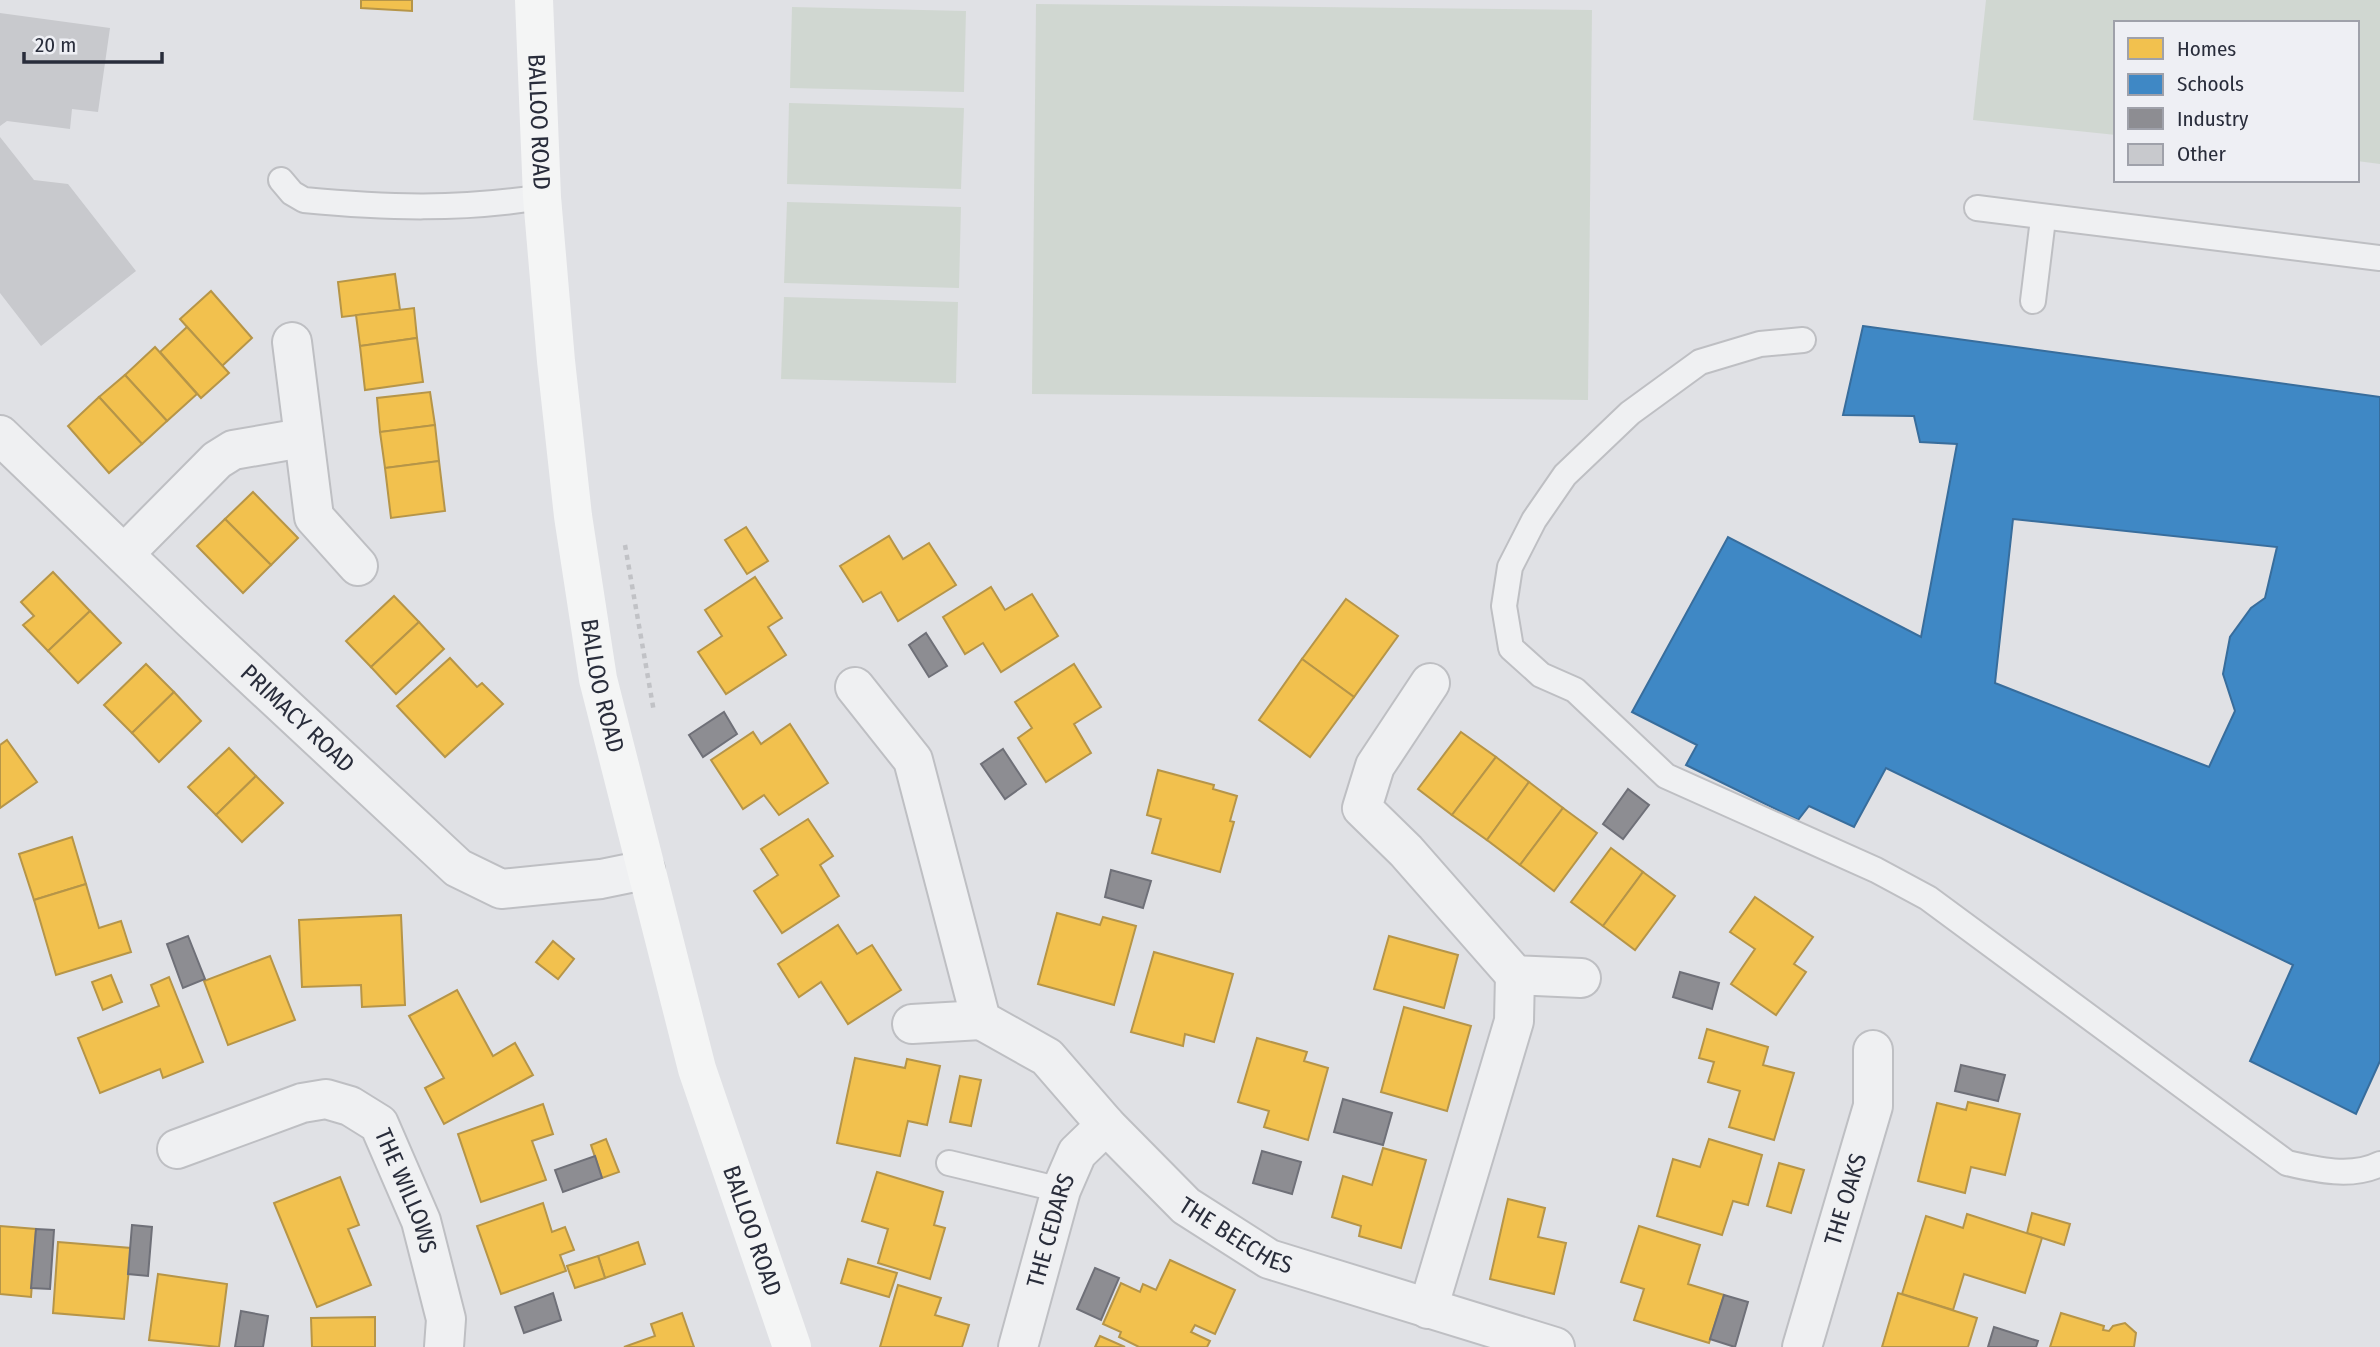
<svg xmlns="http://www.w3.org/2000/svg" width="2380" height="1347" font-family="'Fira Sans Condensed',sans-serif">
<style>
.green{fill:#d0d7d1}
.homes{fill:#f2c14e;stroke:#b69548;stroke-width:2}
.schools{fill:#3f88c5;stroke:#386d9c;stroke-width:2;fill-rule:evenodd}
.industry{fill:#8d8d92;stroke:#6f7078;stroke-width:2}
.building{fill:#c8c9cd}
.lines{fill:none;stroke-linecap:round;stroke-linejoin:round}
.lane-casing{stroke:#bebfc3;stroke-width:28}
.street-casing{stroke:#bebfc3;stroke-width:42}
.path{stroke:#c1c2c6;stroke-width:4.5;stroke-dasharray:5 5;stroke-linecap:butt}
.lane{stroke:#eff0f2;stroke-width:24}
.street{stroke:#eff0f2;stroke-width:38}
.secondary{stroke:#f4f5f5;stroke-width:38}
.labels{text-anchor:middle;stroke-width:7;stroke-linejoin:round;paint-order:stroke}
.street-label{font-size:24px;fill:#292d3b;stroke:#eeeff4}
</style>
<rect width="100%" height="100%" fill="#e0e1e5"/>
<g class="green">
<path d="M 1986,0 L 2380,0 L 2380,164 L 2357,161 L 2357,23 L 2116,23 L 2116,135 L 1973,120 Z"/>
<path d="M 1036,4 L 1592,10 L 1588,400 L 1032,394 Z"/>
<path d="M 792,7 L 966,11 L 964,92 L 790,88 Z"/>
<path d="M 789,103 L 964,108 L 961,189 L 787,184 Z"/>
<path d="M 787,202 L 961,207 L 959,288 L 784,283 Z"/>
<path d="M 784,297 L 958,302 L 956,383 L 781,379 Z"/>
</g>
<g class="homes">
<path d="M 361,0 L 412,0 L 412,11 L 361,8 Z"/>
<path d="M 395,274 L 400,310 L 342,317 L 338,282 Z"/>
<path d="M 211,291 L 252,338 L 222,366 L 180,319 Z"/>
<path d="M 414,308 L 417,338 L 360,346 L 356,315 Z"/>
<path d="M 187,327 L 229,373 L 201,398 L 160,352 Z"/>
<path d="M 417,338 L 423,382 L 365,390 L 360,346 Z"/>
<path d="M 155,347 L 197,394 L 167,421 L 125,375 Z"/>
<path d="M 125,375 L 167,421 L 142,444 L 99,397 Z"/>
<path d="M 430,392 L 435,425 L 380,432 L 377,398 Z"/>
<path d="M 99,397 L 142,444 L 109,473 L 68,426 Z"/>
<path d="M 435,425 L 439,461 L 385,468 L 380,432 Z"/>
<path d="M 439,461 L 445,511 L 391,518 L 385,468 Z"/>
<path d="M 253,492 L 298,538 L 271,565 L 225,519 Z"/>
<path d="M 225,519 L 271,565 L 243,593 L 197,546 Z"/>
<path d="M 746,527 L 768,561 L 747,574 L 725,540 Z"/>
<path d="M 889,536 L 903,559 L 929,543 L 956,585 L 898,621 L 881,592 L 863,602 L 840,566 Z"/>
<path d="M 53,572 L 90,611 L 48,651 L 23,625 L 34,616 L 21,602 Z"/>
<path d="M 755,577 L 782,618 L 768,627 L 786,655 L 726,694 L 698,652 L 722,636 L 705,610 Z"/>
<path d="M 991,587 L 1005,610 L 1032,594 L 1058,636 L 1001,672 L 983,643 L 965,654 L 943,617 Z"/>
<path d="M 394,596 L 419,622 L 371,667 L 346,641 Z"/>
<path d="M 1346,599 L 1398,636 L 1354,697 L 1302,659 Z"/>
<path d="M 90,611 L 121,643 L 78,683 L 48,651 Z"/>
<path d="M 419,622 L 444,649 L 396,694 L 371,667 Z"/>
<path d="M 450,658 L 477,687 L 482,683 L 503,704 L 445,757 L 397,706 Z"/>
<path d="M 1302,659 L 1354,697 L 1310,757 L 1259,720 Z"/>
<path d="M 146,664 L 174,692 L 132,733 L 104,705 Z"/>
<path d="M 1074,664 L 1101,707 L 1074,724 L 1091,753 L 1046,782 L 1018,738 L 1032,728 L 1015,702 Z"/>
<path d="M 174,692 L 201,721 L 159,762 L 132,733 Z"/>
<path d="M 790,724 L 828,783 L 779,815 L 764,795 L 743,809 L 711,760 L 753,732 L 761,744 Z"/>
<path d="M 1461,732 L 1496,757 L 1452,815 L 1418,789 Z"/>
<path d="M 7,740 L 37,782 L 0,808 L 0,745 Z"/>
<path d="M 229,748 L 256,776 L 216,815 L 188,787 Z"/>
<path d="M 1496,757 L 1529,782 L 1487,840 L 1452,815 Z"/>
<path d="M 1158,770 L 1214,785 L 1213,789 L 1237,796 L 1230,821 L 1234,822 L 1220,872 L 1152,853 L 1161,819 L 1147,815 Z"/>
<path d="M 256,776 L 283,803 L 242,842 L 216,815 Z"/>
<path d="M 1529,782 L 1563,808 L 1520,865 L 1487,840 Z"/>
<path d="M 1563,808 L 1597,833 L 1554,891 L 1520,865 Z"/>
<path d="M 808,819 L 833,856 L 820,865 L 839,896 L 782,933 L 754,891 L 778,875 L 761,849 Z"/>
<path d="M 72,837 L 86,884 L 34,900 L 19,854 Z"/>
<path d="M 1611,848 L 1643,872 L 1603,926 L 1571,902 Z"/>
<path d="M 1643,872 L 1675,896 L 1635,950 L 1603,926 Z"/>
<path d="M 86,884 L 99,928 L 121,921 L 131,952 L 56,975 L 34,900 Z"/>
<path d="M 1755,897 L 1813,937 L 1794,964 L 1806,972 L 1776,1015 L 1731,984 L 1755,949 L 1730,932 Z"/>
<path d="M 1057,913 L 1100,925 L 1103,917 L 1136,926 L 1114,1005 L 1038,984 Z"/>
<path d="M 401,915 L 405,1005 L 362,1007 L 361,985 L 302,987 L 299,920 Z"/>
<path d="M 838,925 L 857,954 L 872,945 L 901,990 L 848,1024 L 821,982 L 799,997 L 778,964 Z"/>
<path d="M 1389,936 L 1458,955 L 1444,1008 L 1374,989 Z"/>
<path d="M 553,941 L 574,959 L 558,979 L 536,962 Z"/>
<path d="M 1154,952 L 1233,974 L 1214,1042 L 1185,1034 L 1183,1046 L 1131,1032 Z"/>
<path d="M 270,956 L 295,1020 L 228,1045 L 204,981 Z"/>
<path d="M 111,975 L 122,1002 L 103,1010 L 92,982 Z"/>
<path d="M 169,977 L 203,1062 L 163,1078 L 160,1069 L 100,1093 L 78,1038 L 159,1006 L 151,985 Z"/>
<path d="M 457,990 L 493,1056 L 515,1043 L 533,1075 L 444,1124 L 425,1088 L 444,1078 L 409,1016 Z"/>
<path d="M 1404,1007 L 1471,1026 L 1447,1111 L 1381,1092 Z"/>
<path d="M 1707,1029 L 1768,1047 L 1763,1065 L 1794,1073 L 1774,1140 L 1729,1127 L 1740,1091 L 1708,1082 L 1714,1062 L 1699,1058 Z"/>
<path d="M 1257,1038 L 1307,1052 L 1304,1061 L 1328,1068 L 1308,1140 L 1264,1127 L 1269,1111 L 1238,1102 Z"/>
<path d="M 855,1058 L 905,1068 L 907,1059 L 940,1066 L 927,1125 L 908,1121 L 900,1156 L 837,1143 Z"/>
<path d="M 960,1076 L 981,1080 L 971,1126 L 950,1122 Z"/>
<path d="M 1968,1102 L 2020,1114 L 2005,1175 L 1971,1167 L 1965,1193 L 1918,1181 L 1937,1103 L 1966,1110 Z"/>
<path d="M 543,1104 L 553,1134 L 532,1141 L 546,1180 L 481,1202 L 458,1134 Z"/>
<path d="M 606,1139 L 619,1172 L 602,1178 L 591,1145 Z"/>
<path d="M 1709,1139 L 1762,1155 L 1748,1205 L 1733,1201 L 1722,1235 L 1657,1216 L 1673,1159 L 1700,1167 Z"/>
<path d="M 1383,1148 L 1426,1160 L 1401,1248 L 1359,1236 L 1361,1226 L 1332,1217 L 1343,1176 L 1372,1185 Z"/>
<path d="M 1779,1163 L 1804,1170 L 1791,1213 L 1767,1206 Z"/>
<path d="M 877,1172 L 943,1192 L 934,1225 L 945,1228 L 930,1279 L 878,1263 L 888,1229 L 862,1221 Z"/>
<path d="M 340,1177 L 359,1225 L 348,1229 L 371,1285 L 317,1307 L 274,1203 Z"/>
<path d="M 1508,1199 L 1545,1208 L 1538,1237 L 1566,1243 L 1554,1294 L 1490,1279 Z"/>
<path d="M 543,1203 L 552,1232 L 565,1227 L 574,1250 L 560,1255 L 566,1271 L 501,1294 L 477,1226 Z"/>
<path d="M 2032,1213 L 2070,1224 L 2064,1245 L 2027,1233 Z"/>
<path d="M 1967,1214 L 2042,1238 L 2025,1293 L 1964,1274 L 1953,1310 L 1902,1294 L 1926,1216 L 1963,1228 Z"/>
<path d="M 0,1226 L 36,1229 L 31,1297 L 0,1294 Z"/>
<path d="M 1639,1226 L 1700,1245 L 1688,1284 L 1724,1295 L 1709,1343 L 1634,1320 L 1644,1289 L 1621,1282 Z"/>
<path d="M 58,1242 L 131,1248 L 124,1319 L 53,1313 Z"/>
<path d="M 638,1242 L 645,1264 L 605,1278 L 598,1256 Z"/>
<path d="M 598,1256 L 605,1278 L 575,1288 L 567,1266 Z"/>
<path d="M 848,1259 L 897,1273 L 889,1297 L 841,1283 Z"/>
<path d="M 1170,1260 L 1235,1290 L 1215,1334 L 1195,1325 L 1191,1332 L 1210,1341 L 1207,1347 L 1139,1347 L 1119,1337 L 1121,1332 L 1103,1324 L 1121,1283 L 1140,1292 L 1143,1284 L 1156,1290 Z"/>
<path d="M 158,1274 L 227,1284 L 219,1347 L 149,1340 Z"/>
<path d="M 898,1285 L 941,1298 L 935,1315 L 969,1325 L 962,1347 L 880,1347 Z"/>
<path d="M 1898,1293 L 1977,1318 L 1968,1347 L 1882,1347 Z"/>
<path d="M 682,1313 L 694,1347 L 624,1347 L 655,1336 L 651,1324 Z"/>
<path d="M 2061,1313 L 2104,1326 L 2103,1330 L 2109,1331 L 2113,1326 L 2125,1323 L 2136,1333 L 2134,1347 L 2050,1347 Z"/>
<path d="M 375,1317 L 375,1347 L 312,1347 L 311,1318 Z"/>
<path d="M 1100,1336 L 1125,1347 L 1095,1347 Z"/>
</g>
<path class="schools" d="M 1863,326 L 2380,397 L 2380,1061 L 2356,1114 L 2250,1061 L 2293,965 L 1886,768 L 1854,827 L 1809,806 L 1798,820 L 1686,765 L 1697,745 L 1632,712 L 1728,537 L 1921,637 L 1957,444 L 1920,442 L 1914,416 L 1843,415 ZM 2013,519 L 2277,547 L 2265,598 L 2251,608 L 2230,637 L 2223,674 L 2235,711 L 2209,767 L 1995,683 Z"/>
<g class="industry">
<path d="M 926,633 L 947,666 L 929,677 L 909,645 Z"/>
<path d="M 724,712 L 737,734 L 703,757 L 689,735 Z"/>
<path d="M 1003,749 L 1026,784 L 1005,799 L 981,764 Z"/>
<path d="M 1628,789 L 1649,805 L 1623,839 L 1603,824 Z"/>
<path d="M 1111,870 L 1151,881 L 1143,908 L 1105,897 Z"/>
<path d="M 188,936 L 205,979 L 183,988 L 167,944 Z"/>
<path d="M 1680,972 L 1719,983 L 1712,1009 L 1673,997 Z"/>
<path d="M 1961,1065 L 2005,1075 L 1998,1101 L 1955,1091 Z"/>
<path d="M 1343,1099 L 1392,1113 L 1383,1145 L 1334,1132 Z"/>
<path d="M 1262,1151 L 1301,1162 L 1292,1194 L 1253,1183 Z"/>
<path d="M 595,1156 L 602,1178 L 563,1192 L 555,1170 Z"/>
<path d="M 132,1225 L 152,1227 L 148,1276 L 128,1274 Z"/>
<path d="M 36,1229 L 54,1230 L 50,1289 L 31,1288 Z"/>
<path d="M 1095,1268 L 1119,1278 L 1101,1320 L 1077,1309 Z"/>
<path d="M 553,1293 L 561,1320 L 524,1333 L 515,1307 Z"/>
<path d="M 1724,1295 L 1748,1302 L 1735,1347 L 1710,1339 Z"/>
<path d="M 241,1311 L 268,1316 L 263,1347 L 235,1347 Z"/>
<path d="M 1994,1327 L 2038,1341 L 2036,1347 L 1988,1347 Z"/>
</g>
<g class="building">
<path d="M 0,13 L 110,28 L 98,112 L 72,109 L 70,129 L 7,121 L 0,126 Z"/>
<path d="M 0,137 L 34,180 L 68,184 L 136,271 L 41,346 L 0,293 Z"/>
</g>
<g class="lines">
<g class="lane-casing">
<g id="lane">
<path d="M 281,180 L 292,193 L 304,200 C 387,208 460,210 542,197"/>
<path d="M 1977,208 L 2380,258"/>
<path d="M 2033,301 L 2043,219"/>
<path d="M 1803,340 L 1760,344 L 1700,362 L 1630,413 L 1565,475 L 1534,520 L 1510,567 L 1504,606 L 1511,648 L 1541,675 L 1575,690 L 1666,776 L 1876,870 L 1928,898 L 2287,1163 C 2317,1170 2352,1178 2380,1164"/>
<path d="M 949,1163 L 1061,1190"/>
</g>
</g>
<g class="street-casing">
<g id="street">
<path d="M 292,342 L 314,517 L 358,566"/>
<path id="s1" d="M 0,435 L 192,620 L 458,868 L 501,889 L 601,879 L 645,870"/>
<path d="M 125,553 L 217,460 L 233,450 L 302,438"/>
<path d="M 1430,683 L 1375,766 L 1362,808 L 1406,851 L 1515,975 L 1581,978"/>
<path id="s2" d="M 855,687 L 913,760 L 981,1020 L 1047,1057 L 1106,1125 L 1186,1206 L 1269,1259 L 1555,1347"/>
<path d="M 912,1024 L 981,1020"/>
<path id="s3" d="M 177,1149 L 302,1103 L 326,1099 L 350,1106 L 379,1124 L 421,1221 L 446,1319 L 444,1347"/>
<path d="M 1428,1309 L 1514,1021 L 1515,975"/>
<path id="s4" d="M 1018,1347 L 1061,1190 L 1077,1153 L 1106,1125"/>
<path id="s5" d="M 1802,1347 L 1873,1106 L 1873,1050"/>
</g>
</g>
<path class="path" d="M 625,545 L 654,712"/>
<use href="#lane" class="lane"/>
<use href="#street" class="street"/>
<path class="secondary" id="s6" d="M 534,0 L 542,197 L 556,361 L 573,516 L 598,679 L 697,1069 L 792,1347"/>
</g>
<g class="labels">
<g class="street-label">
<text dy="8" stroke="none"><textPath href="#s6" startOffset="122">BALLOO ROAD</textPath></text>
<text dy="8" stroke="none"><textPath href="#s6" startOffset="690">BALLOO ROAD</textPath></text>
<text dy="8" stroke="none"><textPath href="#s1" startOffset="411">PRIMACY ROAD</textPath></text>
<text dy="8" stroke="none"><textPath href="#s3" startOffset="289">THE WILLOWS</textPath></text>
<text dy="8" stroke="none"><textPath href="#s5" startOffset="154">THE OAKS</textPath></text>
<text dy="8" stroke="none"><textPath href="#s4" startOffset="121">THE CEDARS</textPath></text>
<text dy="8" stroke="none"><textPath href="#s6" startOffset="1256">BALLOO ROAD</textPath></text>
<text dy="8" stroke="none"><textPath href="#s2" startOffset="700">THE BEECHES</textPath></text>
</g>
</g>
<rect x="2114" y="21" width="245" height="161" fill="#eeeff4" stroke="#9fa1aa" stroke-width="2"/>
<rect x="2128" y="38" width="35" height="21" fill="#f2c14e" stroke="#9fa1aa" stroke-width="2"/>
<text x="2177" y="56" font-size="21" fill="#292d3b">Homes</text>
<rect x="2128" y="74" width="35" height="21" fill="#3f88c5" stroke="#9fa1aa" stroke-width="2"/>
<text x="2177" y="91" font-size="21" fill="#292d3b">Schools</text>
<rect x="2128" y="108" width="35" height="21" fill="#8d8d92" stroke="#9fa1aa" stroke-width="2"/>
<text x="2177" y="126" font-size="21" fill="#292d3b">Industry</text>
<rect x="2128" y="144" width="35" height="21" fill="#c8c9cd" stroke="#9fa1aa" stroke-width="2"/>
<text x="2177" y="161" font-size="21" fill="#292d3b">Other</text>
<path d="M24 52v10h138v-10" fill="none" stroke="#292d3b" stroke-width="3.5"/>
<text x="35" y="52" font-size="21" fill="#292d3b" stroke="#eeeff4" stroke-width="5" paint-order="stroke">20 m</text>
</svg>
